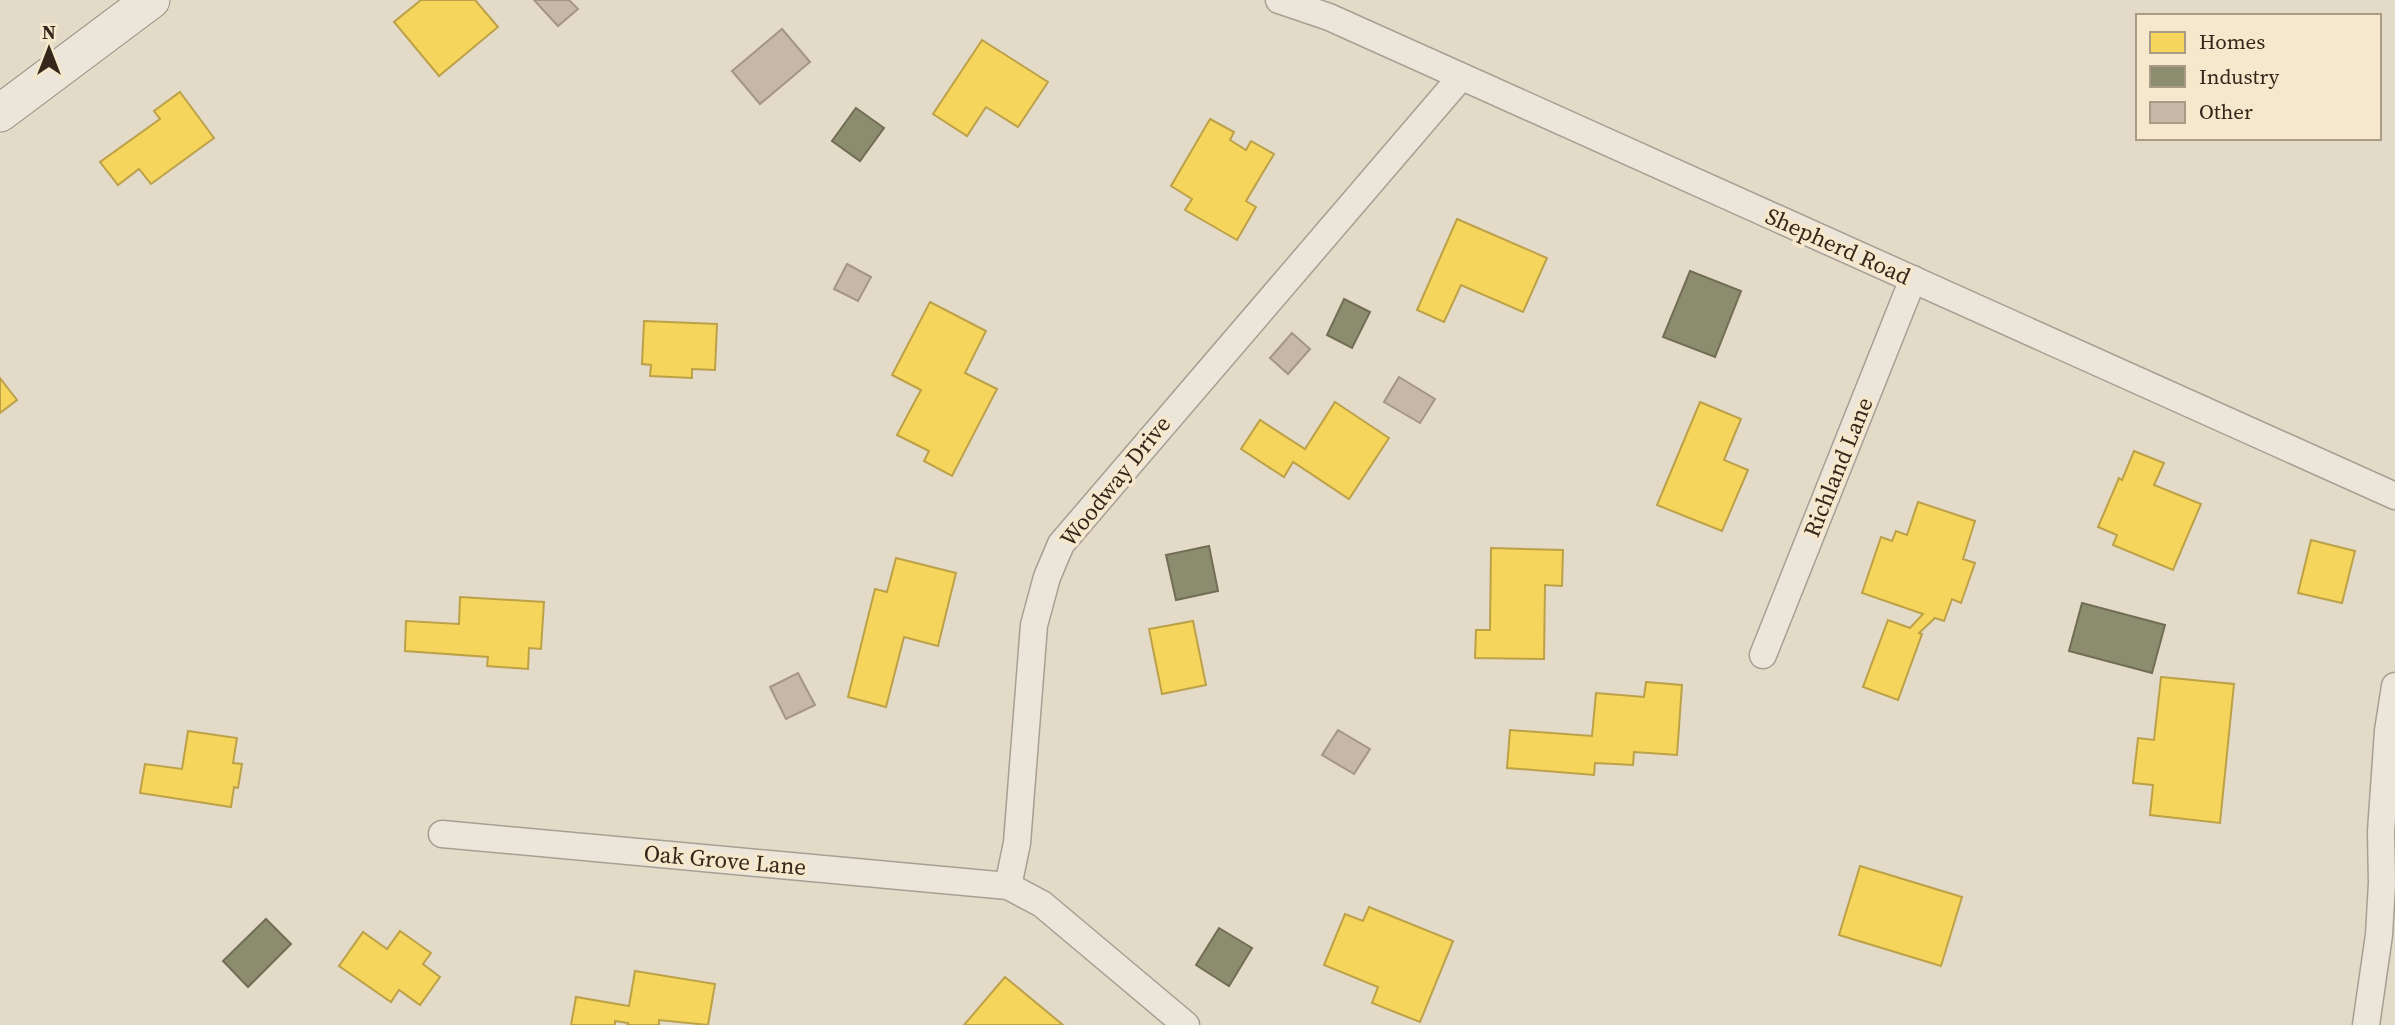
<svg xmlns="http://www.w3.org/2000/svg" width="2395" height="1025" font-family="'Source Serif 4',serif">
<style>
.homes{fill:#f6d55c;stroke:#bca148;stroke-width:2}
.industry{fill:#8c8c6e;stroke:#726e55;stroke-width:2}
.building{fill:#c7b7a9;stroke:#a39588;stroke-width:2}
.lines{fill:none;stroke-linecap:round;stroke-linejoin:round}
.street-casing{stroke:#a79f92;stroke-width:29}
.secondary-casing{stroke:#978e82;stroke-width:39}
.street{stroke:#ebe5da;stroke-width:26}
.secondary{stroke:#ebe5da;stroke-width:37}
.labels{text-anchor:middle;stroke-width:7;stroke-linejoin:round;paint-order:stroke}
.street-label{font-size:23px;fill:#35271b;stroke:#f6e8cc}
</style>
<rect width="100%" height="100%" fill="#e3dac8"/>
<g class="homes">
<path d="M 421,0 L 475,0 L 498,27 L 439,76 L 394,22 Z"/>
<path d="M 982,40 L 1048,82 L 1018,127 L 986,107 L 967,136 L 933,114 Z"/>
<path d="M 180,92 L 214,138 L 151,184 L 139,169 L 118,185 L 100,162 L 160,119 L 154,111 Z"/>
<path d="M 1210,119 L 1234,132 L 1230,140 L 1246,150 L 1251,141 L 1274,154 L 1246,201 L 1256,207 L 1237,240 L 1185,210 L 1192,199 L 1171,186 Z"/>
<path d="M 1457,219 L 1547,258 L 1523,312 L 1461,285 L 1444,322 L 1417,310 Z"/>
<path d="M 930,302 L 986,331 L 965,373 L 997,389 L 952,476 L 924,461 L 929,451 L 897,435 L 921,390 L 892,375 Z"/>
<path d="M 644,321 L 717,324 L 715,370 L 692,369 L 692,378 L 650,376 L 651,365 L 642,364 Z"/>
<path d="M 0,378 L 17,400 L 0,413 Z"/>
<path d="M 1335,402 L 1389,438 L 1349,499 L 1293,462 L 1284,477 L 1241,449 L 1260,420 L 1305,449 Z"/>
<path d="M 1700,402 L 1741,419 L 1724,460 L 1748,470 L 1722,531 L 1657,505 Z"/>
<path d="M 2134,451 L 2164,463 L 2154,485 L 2201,504 L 2173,570 L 2113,545 L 2117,535 L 2098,527 L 2119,478 L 2122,480 Z"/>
<path d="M 1918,502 L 1975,521 L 1963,559 L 1975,563 L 1961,603 L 1952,599 L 1944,621 L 1935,618 L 1919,633 L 1922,634 L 1898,700 L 1863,687 L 1888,620 L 1910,628 L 1923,614 L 1862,593 L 1881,537 L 1892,541 L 1896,531 L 1907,535 Z"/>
<path d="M 2311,540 L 2355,551 L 2342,603 L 2298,593 Z"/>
<path d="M 1491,548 L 1563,550 L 1562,586 L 1545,585 L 1544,659 L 1475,658 L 1476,630 L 1490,630 Z"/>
<path d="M 896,558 L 956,573 L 938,646 L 904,637 L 886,707 L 848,697 L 875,589 L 887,592 Z"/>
<path d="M 460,597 L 544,602 L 541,649 L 529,648 L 528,669 L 487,666 L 488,657 L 405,651 L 406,621 L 459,624 Z"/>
<path d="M 1193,621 L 1206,685 L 1162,694 L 1149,629 Z"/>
<path d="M 2161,677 L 2234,684 L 2220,823 L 2150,815 L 2153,785 L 2133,783 L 2138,738 L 2154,740 Z"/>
<path d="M 1646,682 L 1682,685 L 1677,755 L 1634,752 L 1633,765 L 1595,763 L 1594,775 L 1507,768 L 1510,730 L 1592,736 L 1596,693 L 1644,697 Z"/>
<path d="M 188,731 L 237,738 L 233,763 L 242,764 L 238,788 L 234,787 L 231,807 L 140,793 L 145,764 L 182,769 Z"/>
<path d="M 1860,866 L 1962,897 L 1941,966 L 1839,935 Z"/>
<path d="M 1369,907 L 1453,941 L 1420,1022 L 1372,1003 L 1378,987 L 1324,965 L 1345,914 L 1363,921 Z"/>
<path d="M 400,931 L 431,953 L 423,964 L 440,977 L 420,1005 L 399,990 L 391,1002 L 339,966 L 363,932 L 387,949 Z"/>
<path d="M 635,971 L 715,984 L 708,1025 L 659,1020 L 659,1025 L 627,1025 L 628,1023 L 615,1021 L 615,1025 L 571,1025 L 576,997 L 629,1006 Z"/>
<path d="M 1005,977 L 1063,1025 L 964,1025 Z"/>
</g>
<g class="industry">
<path d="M 856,108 L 884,128 L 860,161 L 832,141 Z"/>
<path d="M 1690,271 L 1741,291 L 1715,357 L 1663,337 Z"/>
<path d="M 1344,299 L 1370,312 L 1352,348 L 1327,335 Z"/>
<path d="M 1209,546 L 1218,591 L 1176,600 L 1166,555 Z"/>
<path d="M 2082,603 L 2165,625 L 2152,673 L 2069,651 Z"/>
<path d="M 266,919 L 291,944 L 248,987 L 223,961 Z"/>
<path d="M 1219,928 L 1252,948 L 1229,986 L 1196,965 Z"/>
</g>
<g class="building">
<path d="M 534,0 L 569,0 L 578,9 L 558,26 Z"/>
<path d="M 782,29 L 810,62 L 760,104 L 732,71 Z"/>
<path d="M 847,264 L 871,277 L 858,301 L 834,289 Z"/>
<path d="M 1292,333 L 1310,349 L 1288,374 L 1270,358 Z"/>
<path d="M 1399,377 L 1435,399 L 1420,423 L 1384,402 Z"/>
<path d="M 798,673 L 815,705 L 786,719 L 770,687 Z"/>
<path d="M 1338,730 L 1370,749 L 1354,774 L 1322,755 Z"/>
</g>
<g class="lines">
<g class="street-casing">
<g id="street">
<path d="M 1279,0 L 1329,17 L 2395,496"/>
<path d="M 1763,655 L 1913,279"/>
<path d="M 442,834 L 1008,886 L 1042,904 L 1186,1025"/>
<path d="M 1008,886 L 1017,843 L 1034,625 L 1047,577 L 1061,544 L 1461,77"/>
<path d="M 2366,1025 L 2379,935 L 2382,883 L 2381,832 L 2388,731 L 2395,686"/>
</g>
</g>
<g class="secondary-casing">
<path id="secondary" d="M 0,113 L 151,0"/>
</g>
<use href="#street" class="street"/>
<use href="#secondary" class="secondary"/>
</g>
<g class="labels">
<g class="street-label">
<text transform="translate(1838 246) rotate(24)" y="8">Shepherd Road</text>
<text transform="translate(1838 467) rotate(-68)" y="8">Richland Lane</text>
<text transform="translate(1115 481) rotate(-51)" y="8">Woodway Drive</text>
<text transform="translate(725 860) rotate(5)" y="8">Oak Grove Lane</text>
</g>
</g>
<rect x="2136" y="14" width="245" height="126" fill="#f6e8cc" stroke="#a99b85" stroke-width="2"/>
<rect x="2150" y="32" width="35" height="21" fill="#f6d55c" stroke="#a99b85" stroke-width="2"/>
<text x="2199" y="49" font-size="21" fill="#35271b">Homes</text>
<rect x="2150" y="66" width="35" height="21" fill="#8c8c6e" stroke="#a99b85" stroke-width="2"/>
<text x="2199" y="84" font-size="21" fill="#35271b">Industry</text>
<rect x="2150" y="102" width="35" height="21" fill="#c7b7a9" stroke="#a99b85" stroke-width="2"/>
<text x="2199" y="119" font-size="21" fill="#35271b">Other</text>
<g transform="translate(49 49)" stroke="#f6e8cc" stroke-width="5" paint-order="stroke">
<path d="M0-5L12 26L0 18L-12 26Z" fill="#35271b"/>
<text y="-10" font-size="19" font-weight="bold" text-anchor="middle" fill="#35271b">N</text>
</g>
</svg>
